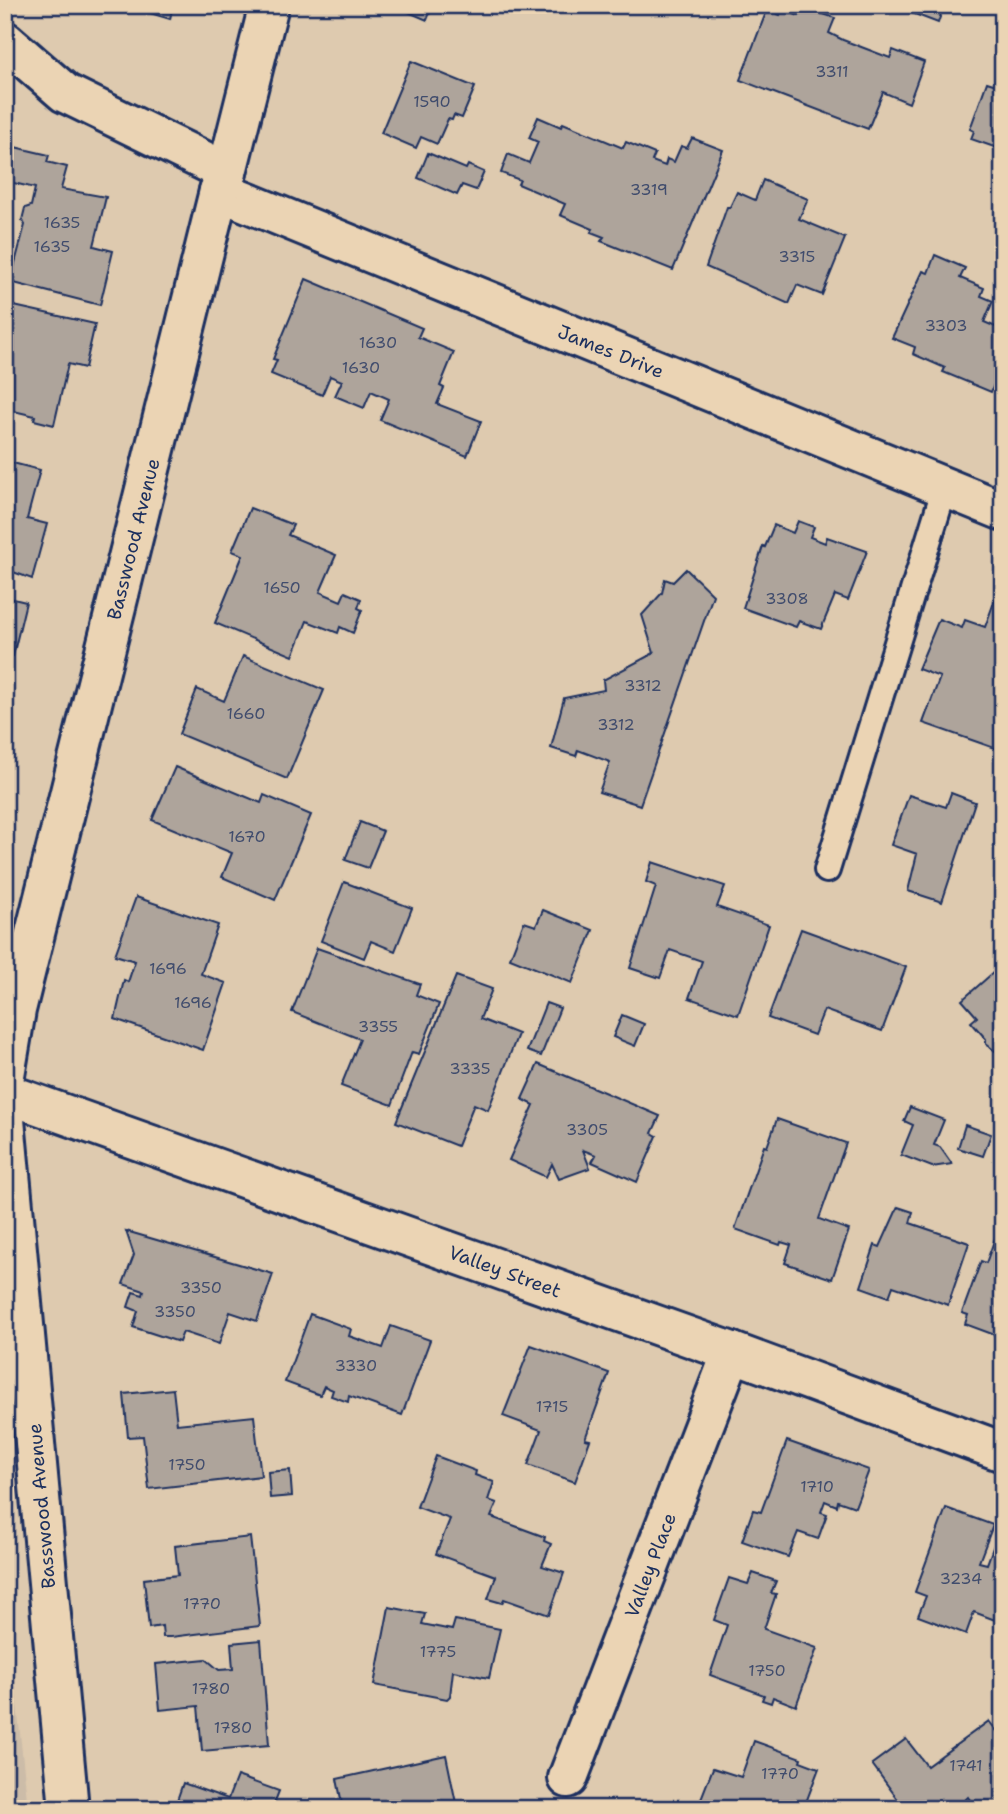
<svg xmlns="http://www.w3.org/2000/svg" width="1008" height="1814" font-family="'Shantell Sans',sans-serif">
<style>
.built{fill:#ccbca8}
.building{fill:#aea49b;stroke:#1b2f5e;stroke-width:2}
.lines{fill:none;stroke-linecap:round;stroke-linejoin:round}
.lane-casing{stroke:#1b2f5e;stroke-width:30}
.street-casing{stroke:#1b2f5e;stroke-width:44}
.secondary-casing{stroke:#1b2f5e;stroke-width:44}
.lane{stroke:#ebd4b4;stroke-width:24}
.street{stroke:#ebd4b4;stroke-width:38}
.secondary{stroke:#ebd4b4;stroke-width:38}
.labels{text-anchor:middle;stroke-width:6;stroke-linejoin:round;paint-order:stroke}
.number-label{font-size:16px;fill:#404c6d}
.street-label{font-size:19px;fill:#1b2f5e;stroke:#ebd4b4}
</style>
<rect width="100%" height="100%" fill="#decaaf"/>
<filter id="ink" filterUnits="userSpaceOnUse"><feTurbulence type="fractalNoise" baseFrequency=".0143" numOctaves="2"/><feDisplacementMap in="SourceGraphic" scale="14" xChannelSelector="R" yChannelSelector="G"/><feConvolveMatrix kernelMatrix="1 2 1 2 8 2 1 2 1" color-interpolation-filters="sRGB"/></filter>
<g filter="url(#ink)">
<path class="built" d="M 5,1591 L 28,1809 L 5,1809 Z"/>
<g class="building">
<path d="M 123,5 L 173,5 L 170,19 Z"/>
<path d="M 392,5 L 433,5 L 427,20 Z"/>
<path d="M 891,5 L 944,5 L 938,23 Z"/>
<path d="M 803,7 L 835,18 L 829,33 L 843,40 L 890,58 L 893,50 L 924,62 L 909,103 L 883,92 L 868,129 L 740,80 L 767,10 L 780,15 L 782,10 L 799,16 Z"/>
<path d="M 411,61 L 475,87 L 462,118 L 454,115 L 452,120 L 448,119 L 437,144 L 421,137 L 416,148 L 381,133 Z"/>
<path d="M 987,82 L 1003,87 L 1003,150 L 971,139 L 974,131 L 970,129 Z"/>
<path d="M 538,117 L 561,127 L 563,123 L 623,148 L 626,142 L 655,154 L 652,161 L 665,166 L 667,159 L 674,162 L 681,146 L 687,148 L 692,138 L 723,150 L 673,270 L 601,241 L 604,237 L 591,232 L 593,229 L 560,215 L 565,204 L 518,184 L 520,180 L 501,173 L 508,154 L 529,163 L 538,142 L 529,138 Z"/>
<path d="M 6,145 L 49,155 L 47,162 L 67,167 L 61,189 L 106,197 L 94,246 L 113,251 L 100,305 L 10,282 L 25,225 L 22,220 L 25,208 L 31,206 L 35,188 L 5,181 Z"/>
<path d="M 428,153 L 466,169 L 468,165 L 484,172 L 476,190 L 462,185 L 457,195 L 418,178 Z"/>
<path d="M 763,180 L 808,199 L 799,219 L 845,238 L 822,295 L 797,285 L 789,304 L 706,267 L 727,207 L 730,207 L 737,192 L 755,200 Z"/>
<path d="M 935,255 L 965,268 L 960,278 L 984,288 L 981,296 L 993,301 L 984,322 L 1003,330 L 1003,362 L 991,392 L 943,372 L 945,368 L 913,354 L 915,347 L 892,338 L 923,271 L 928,273 Z"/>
<path d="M 306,279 L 422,328 L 418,337 L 454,352 L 440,386 L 444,388 L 437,404 L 481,421 L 467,456 L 380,420 L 389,399 L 371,391 L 364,408 L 335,396 L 342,381 L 330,376 L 322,395 L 271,374 L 277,360 L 273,359 Z"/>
<path d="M 5,304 L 95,324 L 85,368 L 68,364 L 54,425 L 34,420 L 35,416 L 5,409 Z"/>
<path d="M 5,461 L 40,470 L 27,519 L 47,524 L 32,579 L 5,569 Z"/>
<path d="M 250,508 L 293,525 L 288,535 L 336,555 L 320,592 L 341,601 L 345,592 L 361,599 L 358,608 L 362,610 L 353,633 L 340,627 L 338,633 L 307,621 L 293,656 L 215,623 L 243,555 L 232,551 Z"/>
<path d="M 798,521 L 814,527 L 810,537 L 825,543 L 827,537 L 867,551 L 848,600 L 835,595 L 821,629 L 799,621 L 796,627 L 743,608 L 763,546 L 765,547 L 774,525 L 793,533 Z"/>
<path d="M 686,569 L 713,595 L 640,805 L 599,792 L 610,762 L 578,750 L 576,756 L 551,748 L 564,698 L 604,690 L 603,680 L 654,653 L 642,615 L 662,593 L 665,579 L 673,582 Z"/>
<path d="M 997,594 L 1003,596 L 1003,751 L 923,723 L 940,677 L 918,669 L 939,619 L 962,628 L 965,620 L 985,627 Z"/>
<path d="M 5,597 L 26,602 L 13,656 L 5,654 Z"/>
<path d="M 243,656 L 324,690 L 287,779 L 179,734 L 197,689 L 224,701 Z"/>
<path d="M 175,767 L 261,803 L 264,795 L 311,815 L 275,900 L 222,877 L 232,853 L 152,820 Z"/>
<path d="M 951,793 L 975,802 L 942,902 L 908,891 L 917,854 L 891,845 L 909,795 L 946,807 Z"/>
<path d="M 360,822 L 383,831 L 368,868 L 345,860 Z"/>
<path d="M 652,862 L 725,886 L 717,907 L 769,925 L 738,1015 L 689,998 L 702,961 L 670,950 L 660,978 L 630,968 L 656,886 L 646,882 Z"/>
<path d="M 344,882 L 412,908 L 395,951 L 371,941 L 364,958 L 321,941 Z"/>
<path d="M 136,897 L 218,925 L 201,974 L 226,983 L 203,1050 L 115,1019 L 124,980 L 128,982 L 135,961 L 115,955 Z"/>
<path d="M 543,910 L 593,930 L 572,983 L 510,958 L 524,922 L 536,926 Z"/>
<path d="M 801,929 L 906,967 L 882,1031 L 824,1010 L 814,1035 L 768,1018 Z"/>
<path d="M 317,948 L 420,984 L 416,995 L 439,1004 L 419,1054 L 412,1052 L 392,1105 L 341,1086 L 360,1039 L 292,1012 Z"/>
<path d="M 1003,964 L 1003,1057 L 986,1044 L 986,1039 L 971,1022 L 977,1017 L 962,1000 Z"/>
<path d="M 456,976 L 492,989 L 480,1019 L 518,1034 L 488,1110 L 474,1104 L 457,1146 L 396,1122 Z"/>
<path d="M 546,1003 L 560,1008 L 541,1056 L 527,1051 Z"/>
<path d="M 622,1015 L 644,1024 L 635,1046 L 613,1037 Z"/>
<path d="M 538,1064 L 660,1116 L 652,1133 L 657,1136 L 637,1182 L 592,1162 L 596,1155 L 583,1150 L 590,1168 L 559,1179 L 552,1164 L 546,1177 L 509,1160 L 534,1105 L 522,1099 Z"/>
<path d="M 910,1107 L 944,1120 L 934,1145 L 940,1147 L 952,1164 L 932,1167 L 901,1155 L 913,1125 L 904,1121 Z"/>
<path d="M 777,1119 L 846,1143 L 819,1219 L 849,1230 L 832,1279 L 785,1263 L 791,1245 L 781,1242 L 780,1245 L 735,1229 L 764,1146 L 767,1147 Z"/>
<path d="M 965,1125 L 991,1134 L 983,1156 L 958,1148 Z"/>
<path d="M 898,1207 L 913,1212 L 910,1223 L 969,1243 L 948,1305 L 893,1286 L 889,1297 L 861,1287 L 875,1245 L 880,1247 Z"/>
<path d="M 1003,1216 L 1003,1338 L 965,1324 L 968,1315 L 962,1313 L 981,1261 L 986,1263 Z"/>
<path d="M 126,1231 L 273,1274 L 257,1321 L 230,1312 L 219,1344 L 183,1332 L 179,1342 L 133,1327 L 138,1311 L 128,1307 L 133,1292 L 143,1295 L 144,1291 L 123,1284 L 134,1255 Z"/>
<path d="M 310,1314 L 351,1329 L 349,1336 L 383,1348 L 391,1326 L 430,1340 L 402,1415 L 349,1396 L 348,1402 L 331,1396 L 333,1390 L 324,1386 L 320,1395 L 285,1382 Z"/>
<path d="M 531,1345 L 609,1373 L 585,1439 L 590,1440 L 575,1482 L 528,1465 L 541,1430 L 503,1416 Z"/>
<path d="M 173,1389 L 177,1424 L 254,1416 L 261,1476 L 149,1489 L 143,1436 L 128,1437 L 124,1394 Z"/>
<path d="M 787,1441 L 869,1470 L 855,1507 L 838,1501 L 837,1506 L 825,1501 L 821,1512 L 827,1514 L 818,1539 L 798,1532 L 788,1557 L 742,1541 L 753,1510 L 761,1512 Z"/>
<path d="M 436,1456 L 476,1471 L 475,1475 L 494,1482 L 488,1500 L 497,1503 L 491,1517 L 545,1537 L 544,1541 L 551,1544 L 542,1566 L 564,1573 L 549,1615 L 504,1599 L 502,1603 L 488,1599 L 496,1576 L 436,1554 L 450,1519 L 417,1507 Z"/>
<path d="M 290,1470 L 292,1496 L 270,1498 L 268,1472 Z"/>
<path d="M 946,1508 L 993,1525 L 979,1562 L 987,1564 L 1000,1528 L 1003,1528 L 1003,1623 L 974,1612 L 966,1634 L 918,1616 L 926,1596 L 915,1592 Z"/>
<path d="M 250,1537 L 260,1626 L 171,1637 L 163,1637 L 162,1626 L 149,1628 L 144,1579 L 178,1575 L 175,1546 Z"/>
<path d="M 753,1573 L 776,1581 L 771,1593 L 776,1594 L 764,1629 L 817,1648 L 796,1706 L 773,1697 L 771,1703 L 762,1700 L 764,1695 L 710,1675 L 727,1625 L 714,1620 L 729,1578 L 748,1584 Z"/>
<path d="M 389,1607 L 425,1614 L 422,1624 L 452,1630 L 455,1620 L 500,1629 L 489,1678 L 453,1671 L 450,1696 L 447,1699 L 374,1685 Z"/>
<path d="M 261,1640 L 269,1745 L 202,1751 L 198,1706 L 160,1710 L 156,1664 L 206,1659 L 219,1670 L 233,1669 L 231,1643 Z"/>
<path d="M 989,1721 L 1003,1739 L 1003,1809 L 976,1809 L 968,1797 L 963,1802 L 968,1809 L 905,1809 L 872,1764 L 906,1739 L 927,1766 Z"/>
<path d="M 754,1741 L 801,1758 L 800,1761 L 819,1768 L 805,1805 L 792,1800 L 789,1809 L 697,1809 L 713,1768 L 741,1777 Z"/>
<path d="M 446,1755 L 456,1803 L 439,1809 L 343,1809 L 337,1779 Z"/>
<path d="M 237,1776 L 279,1791 L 272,1809 L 174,1809 L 183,1783 L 228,1799 Z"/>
</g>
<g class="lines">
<g class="lane-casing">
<path id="lane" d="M 827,870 L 945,487"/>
</g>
<g class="street-casing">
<g id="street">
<path d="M 5,41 L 65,93 L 227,172"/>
<path d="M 219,191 L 1003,511"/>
<path d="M 568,1778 L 732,1352"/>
</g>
</g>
<g class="secondary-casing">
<g id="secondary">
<path d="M 5,1075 L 16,1010 L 219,191 L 227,172 L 269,5"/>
<path d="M 5,1093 L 732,1352 L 1003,1452"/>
<path d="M 5,1120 L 69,1809"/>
</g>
</g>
<use href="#lane" class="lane"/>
<use href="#street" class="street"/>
<use href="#secondary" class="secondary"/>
</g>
</g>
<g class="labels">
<g class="number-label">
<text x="832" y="77">3311</text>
<text x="432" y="107">1590</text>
<text x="649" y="195">3319</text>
<text x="62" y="228">1635</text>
<text x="52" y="252">1635</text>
<text x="797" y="262">3315</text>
<text x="946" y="331">3303</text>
<text x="378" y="348">1630</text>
<text x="361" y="373">1630</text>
<text x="282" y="593">1650</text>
<text x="787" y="604">3308</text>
<text x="643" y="691">3312</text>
<text x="246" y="719">1660</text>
<text x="616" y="730">3312</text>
<text x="247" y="842">1670</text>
<text x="168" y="974">1696</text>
<text x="193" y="1008">1696</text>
<text x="378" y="1032">3355</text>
<text x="470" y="1074">3335</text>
<text x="587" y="1135">3305</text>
<text x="201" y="1293">3350</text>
<text x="175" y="1317">3350</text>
<text x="356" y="1371">3330</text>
<text x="552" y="1412">1715</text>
<text x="187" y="1470">1750</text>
<text x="817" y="1492">1710</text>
<text x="961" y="1584">3234</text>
<text x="202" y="1609">1770</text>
<text x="438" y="1657">1775</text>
<text x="767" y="1676">1750</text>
<text x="211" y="1694">1780</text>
<text x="233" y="1733">1780</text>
<text x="966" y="1771">1741</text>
<text x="780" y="1779">1770</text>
</g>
<g class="street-label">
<text transform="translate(611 351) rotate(22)" y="7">James Drive</text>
<text transform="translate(133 539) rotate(-76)" y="7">Basswood Avenue</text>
<text transform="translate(505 1271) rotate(20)" y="7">Valley Street</text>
<text transform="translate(41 1506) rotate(-95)" y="7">Basswood Avenue</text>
<text transform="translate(650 1565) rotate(-69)" y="7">Valley Place</text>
</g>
</g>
<rect width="1008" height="1814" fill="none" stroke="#ebd4b4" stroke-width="28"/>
<rect x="14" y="14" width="980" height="1786" fill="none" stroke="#1b2f5e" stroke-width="2.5" filter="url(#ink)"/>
</svg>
